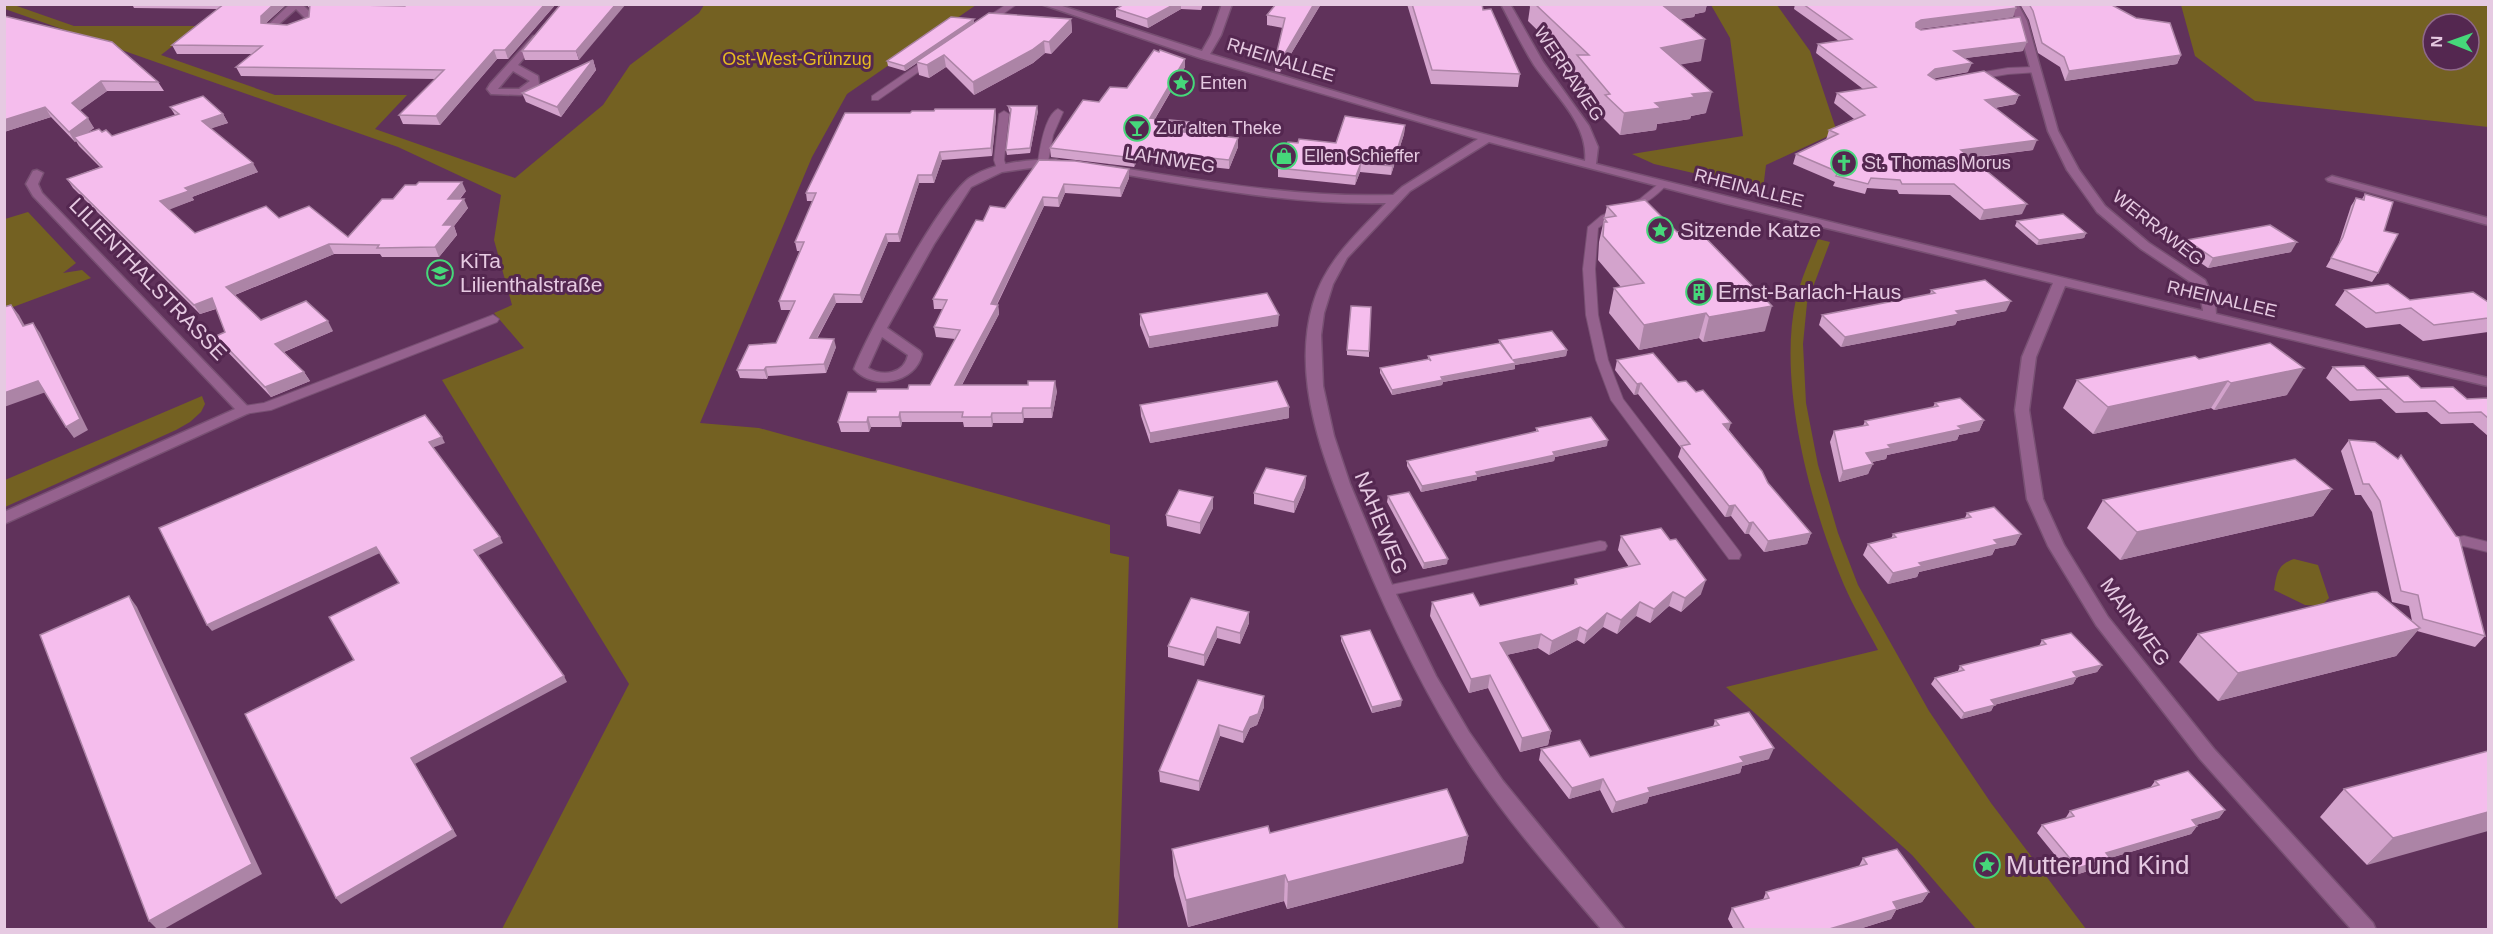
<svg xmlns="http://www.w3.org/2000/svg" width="2493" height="934" font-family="Helvetica,sans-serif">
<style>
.green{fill:#746122;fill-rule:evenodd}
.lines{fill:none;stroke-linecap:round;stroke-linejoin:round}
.service-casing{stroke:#785073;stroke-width:2}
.minor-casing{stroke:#785073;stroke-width:3}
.service{fill:#95628e;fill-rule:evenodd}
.minor{fill:#95628e;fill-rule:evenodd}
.wall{fill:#d3a3cc}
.shaded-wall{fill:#ac84a6}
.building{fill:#f5bded;stroke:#ac84a6;stroke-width:1.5}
.labels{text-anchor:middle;stroke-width:6;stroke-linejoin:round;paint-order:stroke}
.far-park-label{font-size:18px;fill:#e6bb20;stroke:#542750}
.far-street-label{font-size:18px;fill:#e6cae2;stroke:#542750}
.far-poi-label{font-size:18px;fill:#e6cae2;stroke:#542750;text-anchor:start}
.poi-label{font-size:21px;fill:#e6cae2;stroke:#542750;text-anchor:start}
.street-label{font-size:21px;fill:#e6cae2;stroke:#542750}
.near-poi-label{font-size:26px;fill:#e6cae2;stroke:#542750;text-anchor:start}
</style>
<rect width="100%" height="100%" fill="#60325b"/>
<g class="green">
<path d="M 5,5 L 14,5 L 74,26 L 198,26 L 161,55 L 275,95 L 407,95 L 375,129 L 515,178 L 603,105 L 630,65 L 699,13 L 704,5 L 976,5 L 847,94 L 812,157 L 700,423 L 759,428 L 1110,525 L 1110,553 L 1129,557 L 1118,929 L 502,929 L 629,684 L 442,380 L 524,348 L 494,313 L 512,305 L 494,240 L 501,195 L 398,147 L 5,9 Z"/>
<path d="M 1711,5 L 1777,5 L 1810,51 L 1837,132 L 1766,165 L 1763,189 L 1654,164 L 1632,154 L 1743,136 L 1730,38 Z"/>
<path d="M 2181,5 L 2488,5 L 2488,127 L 2255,101 L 2195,56 ZM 2433,24 L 2469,24 L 2469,60 L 2433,60 Z"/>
<path d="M 28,212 L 76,263 L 63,273 L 82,270 L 91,278 L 5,310 L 5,219 Z"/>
<path d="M 1818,239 L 1830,242 L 1807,303 L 1803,344 L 1806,403 L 1818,465 L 1838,533 L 1858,585 L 1929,711 L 1991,803 L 2086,929 L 1976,929 L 1912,855 L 1726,687 L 1878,650 C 1867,629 1854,608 1844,585 C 1811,507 1777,384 1796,299 C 1801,279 1810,259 1818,239 Z"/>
<path d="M 202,396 L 205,404 L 201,412 L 190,422 L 176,430 L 5,507 L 5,480 Z"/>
<path d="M 2294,559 L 2318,565 L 2329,598 L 2321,606 L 2305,605 L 2274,590 C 2277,573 2277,565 2294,559 Z"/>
</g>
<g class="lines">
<g class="service-casing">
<g id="service">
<path d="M 1007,4 L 1017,4 L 986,26 L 980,26 L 980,22 Z"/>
<path d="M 929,57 L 937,59 L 878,100 L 872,100 L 872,96 Z"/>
<path d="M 2036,67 L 2039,68 L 2039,72 L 2008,74 L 1973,80 L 1968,77 L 1973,74 L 2008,68 Z"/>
<path d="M 1058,109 L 1063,112 L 1053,135 L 1048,162 L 1043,165 L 1039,164 L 1038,162 C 1040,148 1045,115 1058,109 Z"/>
<path d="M 1004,111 L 1009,114 L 1004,160 L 1007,169 L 1002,172 L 997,169 L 994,160 L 999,114 Z"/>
<path d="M 1662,181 L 1667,184 C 1646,209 1622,210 1598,228 L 1595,269 L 1598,315 L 1608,360 L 1623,399 L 1739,551 L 1741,555 L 1739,559 L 1729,559 L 1611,400 L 1596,360 L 1586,315 L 1583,269 L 1588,227 L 1601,216 L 1640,199 Z"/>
<path d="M 493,315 L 499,319 L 497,322 L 271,410 L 244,414 L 238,410 L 244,406 L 264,403 Z"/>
<path d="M 2464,536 L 2488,542 L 2488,552 L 2459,545 L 2457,541 L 2459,537 Z"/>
<path d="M 1600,541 L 1605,542 L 1607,546 L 1605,550 L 1386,596 L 1381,595 L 1379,591 L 1381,587 L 1386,586 Z"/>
</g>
</g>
<g class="minor-casing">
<g id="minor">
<path d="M 290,4 L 302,4 L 313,15 L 311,25 L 290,32 L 267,30 L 267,26 ZM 296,9 L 305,18 L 304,21 L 289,26 L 278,25 Z"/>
<path d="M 1041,4 L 1056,4 L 1202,51 L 1211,35 L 1222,4 L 1232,4 L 1221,35 L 1210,54 L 1428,119 L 1585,161 C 1589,124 1554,94 1534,65 C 1522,46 1512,25 1501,4 L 1510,4 L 1543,62 L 1589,126 L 1598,147 L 1596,164 L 1879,234 L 2203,311 L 2201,300 L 2195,285 L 2141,249 L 2097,212 L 2067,170 L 2048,131 L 2017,21 L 2009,4 L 2018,4 L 2027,21 L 2058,131 L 2079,170 L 2105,206 L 2149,243 L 2205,280 L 2215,300 L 2216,314 L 2488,378 L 2488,386 L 2065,286 L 2036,357 L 2029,410 L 2043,499 L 2064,545 L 2108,617 L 2214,749 L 2373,923 L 2376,930 L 2352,930 L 2200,759 L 2096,625 L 2048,546 L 2027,499 L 2015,410 L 2022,357 L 2053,283 L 1723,203 L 1489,142 L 1410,191 L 1347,258 L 1333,284 L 1324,313 L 1321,335 L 1323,386 L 1334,436 L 1350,484 L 1395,592 L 1436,676 L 1469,732 L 1503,781 L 1625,930 L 1602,930 C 1558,878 1512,827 1474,770 C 1428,701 1392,626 1360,549 C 1330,475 1289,386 1313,304 C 1325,261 1357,234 1386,203 C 1293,205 1201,187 1109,172 L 1103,169 L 1109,166 C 1204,181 1297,198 1393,195 L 1402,187 L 1478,139 L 1200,58 Z"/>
<path d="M 533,36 L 541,38 L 518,65 L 538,76 L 539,84 L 521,95 L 491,94 L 487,89 L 490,84 ZM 513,71 L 530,81 L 519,89 L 498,89 Z"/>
<path d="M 1056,159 L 1062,162 L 1060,164 L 1002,172 L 971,187 L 934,244 L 887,328 L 920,351 L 922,354 C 916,383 873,391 854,369 C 867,334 943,194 971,177 C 996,162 1028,160 1056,159 ZM 882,337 L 908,355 C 904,374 883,377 868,368 Z"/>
<path d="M 37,170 L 43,173 L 38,184 L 42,193 L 251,410 L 249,413 L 4,524 L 4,512 L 235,409 L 33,196 L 26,184 L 33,171 Z"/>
<path d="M 2332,176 L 2488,218 L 2488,225 L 2328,181 L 2326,179 Z"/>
</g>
</g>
<use href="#service" class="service"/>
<use href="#minor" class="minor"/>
</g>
<g class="wall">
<path d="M 132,4 L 287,4 L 266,23 L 287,25 L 309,17 L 310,9 L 306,4 L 356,4 L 355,6 L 405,6 L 556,4 L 508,59 L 497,59 L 440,125 L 403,124 L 399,115 L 436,79 L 241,76 L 236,67 L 252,54 L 177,54 L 172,45 L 218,9 L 134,8 Z"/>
<path d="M 561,4 L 579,60 L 525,60 L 522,51 Z"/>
<path d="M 1124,4 L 1203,4 L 1201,10 L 1181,9 L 1148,28 L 1116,17 L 1116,9 Z"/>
<path d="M 1276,4 L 1321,4 L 1280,72 L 1275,71 L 1275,60 L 1283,28 L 1267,25 L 1267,15 Z"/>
<path d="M 1407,4 L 1482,4 L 1483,10 L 1520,74 L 1518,87 L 1431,84 Z"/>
<path d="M 1529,4 L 1707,4 L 1705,12 L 1695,14 L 1694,17 L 1680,19 L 1701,61 L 1680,64 L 1706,113 L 1691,116 L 1690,119 L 1657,124 L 1656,130 L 1620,135 L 1601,116 L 1602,110 L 1574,76 L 1575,67 L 1528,21 L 1530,7 Z"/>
<path d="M 1795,4 L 2015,4 L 2013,17 L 1919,29 L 1921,30 L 2023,51 L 1965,58 L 1968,72 L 1934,78 L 1936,80 L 2019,95 L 2015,104 L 1995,108 L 2033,150 L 1971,158 L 2022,214 L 1980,220 L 1950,195 L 1899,194 L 1897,190 L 1867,188 L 1865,194 L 1833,186 L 1835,182 L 1793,164 L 1796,154 L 1826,140 L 1829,130 L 1854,119 L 1834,103 L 1837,93 L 1863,89 L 1816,53 L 1818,44 L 1839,41 L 1794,9 Z"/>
<path d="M 2020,4 L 2110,4 L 2181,55 L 2177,64 L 2065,81 L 2060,67 L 2038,53 L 2029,20 Z"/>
<path d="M 4,16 L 158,82 L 164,91 L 107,91 L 80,110 L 94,128 L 86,133 L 102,132 L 112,136 L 175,115 L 170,107 L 223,114 L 228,123 L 211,128 L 258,172 L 192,197 L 194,200 L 169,209 L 195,233 L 279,218 L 348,237 L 393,199 L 466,191 L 460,199 L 468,208 L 454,226 L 457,235 L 439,257 L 382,257 L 380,254 L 334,254 L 235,295 L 261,320 L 333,331 L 284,352 L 304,372 L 310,381 L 271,397 L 222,346 L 216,336 L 225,332 L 216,309 L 200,314 L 73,188 L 67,179 L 100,167 L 79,146 L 76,141 L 75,142 L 51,117 L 4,132 Z"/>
<path d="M 974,19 L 974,23 L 1071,19 L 1072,32 L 1051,54 L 1045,53 L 1033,63 L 974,95 L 946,67 L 929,78 L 919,75 L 917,63 L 905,71 L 888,66 L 887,61 Z"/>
<path d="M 1185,59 L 1185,67 L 1155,119 L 1189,131 L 1188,133 L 1238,138 L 1238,147 L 1229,169 L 1138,159 L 1134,167 L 1051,157 L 1050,148 L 1127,88 Z"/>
<path d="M 593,60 L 596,70 L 561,117 L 526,102 L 522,93 Z"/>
<path d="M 1008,106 L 1038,111 L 1030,153 L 1007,155 L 1006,150 L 1010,113 L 1009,111 Z"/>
<path d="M 995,109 L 996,117 L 992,156 L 942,160 L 934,183 L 919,183 L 900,242 L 888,242 L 862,303 L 836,303 L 817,339 L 836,347 L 826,373 L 768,376 L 767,379 L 740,378 L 737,370 L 776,343 L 791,310 L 781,310 L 779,301 L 800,251 L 797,251 L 795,242 L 813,201 L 807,201 L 806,193 L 934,111 Z"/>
<path d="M 1405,125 L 1404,134 L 1391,175 L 1360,172 L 1355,185 L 1278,177 L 1278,168 L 1298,143 L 1336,143 Z"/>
<path d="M 1039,160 L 1129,178 L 1121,197 L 1065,193 L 1059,207 L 1044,206 L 997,305 L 998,305 L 999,314 L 962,385 L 1057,391 L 1052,418 L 1024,418 L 1023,423 L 993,423 L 992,427 L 964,427 L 963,422 L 902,422 L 901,427 L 871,427 L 869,432 L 841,432 L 838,422 L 876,392 L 908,389 L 930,385 L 955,339 L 936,337 L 934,327 L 943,309 L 934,309 L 933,299 L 983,221 L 1005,208 Z"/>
<path d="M 2365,194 L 2384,231 L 2378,273 L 2372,282 L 2326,267 L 2338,246 L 2351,206 L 2356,198 L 2362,199 Z"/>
<path d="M 1607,206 L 1765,331 L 1703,342 L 1699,338 L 1639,350 L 1609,313 L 1614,288 L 1621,287 L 1598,260 L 1599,242 Z"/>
<path d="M 2017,221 L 2086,233 L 2084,238 L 2037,245 L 2015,226 Z"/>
<path d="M 2187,240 L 2291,252 L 2208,268 L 2182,250 Z"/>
<path d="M 1931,290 L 2006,311 L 1957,321 L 1955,325 L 1841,347 L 1819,325 L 1822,315 L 1930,294 Z"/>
<path d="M 2345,290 L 2410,300 L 2488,302 L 2488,332 L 2423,341 L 2400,324 L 2366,328 L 2335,305 Z"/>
<path d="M 1140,314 L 1278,326 L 1149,348 L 1140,325 Z"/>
<path d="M 1499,340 L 1567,350 L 1566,356 L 1515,365 L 1515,369 L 1443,382 L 1442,385 L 1392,395 L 1380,373 L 1380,368 L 1428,359 L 1428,356 L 1499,343 Z"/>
<path d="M 1347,350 L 1369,351 L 1369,357 L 1347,355 Z"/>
<path d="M 2199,359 L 2287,395 L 2214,410 L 2211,408 L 2093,434 L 2063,408 L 2077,380 Z"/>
<path d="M 1617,360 L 1678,382 L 1729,430 L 1768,483 L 1811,533 L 1807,544 L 1764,552 L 1749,534 L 1745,534 L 1731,516 L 1725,517 L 1678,457 L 1681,448 L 1638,394 L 1634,395 L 1615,370 Z"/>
<path d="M 2333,367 L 2467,399 L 2488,398 L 2488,436 L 2473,423 L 2441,424 L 2427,412 L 2396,413 L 2381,399 L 2350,401 L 2326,378 Z"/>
<path d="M 1935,403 L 1984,420 L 1979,431 L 1959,435 L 1957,440 L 1887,455 L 1886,459 L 1872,462 L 1868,474 L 1839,482 L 1830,442 L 1834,431 L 1863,426 L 1865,421 L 1933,407 Z"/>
<path d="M 1140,405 L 1289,418 L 1150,443 L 1141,416 Z"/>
<path d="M 1536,428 L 1607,446 L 1555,457 L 1554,461 L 1477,477 L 1477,480 L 1421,492 L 1407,466 L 1407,461 L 1536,432 Z"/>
<path d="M 2349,440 L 2485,636 L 2475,647 L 2417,631 L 2396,656 L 2218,701 L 2179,662 L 2198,634 L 2412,621 L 2409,606 L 2392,602 L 2372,512 L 2361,495 L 2355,495 L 2341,451 Z"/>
<path d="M 1306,476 L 1305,487 L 1294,513 L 1254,504 L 1254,493 Z"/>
<path d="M 2332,489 L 2313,516 L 2120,560 L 2087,528 L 2103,500 Z"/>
<path d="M 1388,496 L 1447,564 L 1423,569 L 1387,502 Z"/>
<path d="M 1213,508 L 1200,534 L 1167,526 L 1166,515 Z"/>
<path d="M 1967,513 L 2021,534 L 2015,545 L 1995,549 L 1992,555 L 1919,572 L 1917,577 L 1888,584 L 1863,555 L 1868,544 L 1891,539 L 1893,534 L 1965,518 Z"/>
<path d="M 1621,536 L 1701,594 L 1681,612 L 1669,606 L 1650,623 L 1636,616 L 1617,634 L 1603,627 L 1584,644 L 1577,640 L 1549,655 L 1538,648 L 1506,655 L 1551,731 L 1548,745 L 1520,752 L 1488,688 L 1469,693 L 1430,616 L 1432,602 L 1480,606 L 1574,585 L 1575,579 L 1629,567 L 1618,550 Z"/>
<path d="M 1249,612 L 1249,623 L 1240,644 L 1217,638 L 1204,666 L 1168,657 L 1168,646 Z"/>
<path d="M 1341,636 L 1401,706 L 1372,713 L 1341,641 Z"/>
<path d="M 2042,640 L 2102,665 L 2097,672 L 2077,677 L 2073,684 L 1994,705 L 1991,711 L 1961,719 L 1931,684 L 1935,678 L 1958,671 L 1960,666 L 2039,646 Z"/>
<path d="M 1198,680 L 1264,696 L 1264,707 L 1257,725 L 1250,728 L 1243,743 L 1220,736 L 1199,791 L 1160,782 L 1159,771 Z"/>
<path d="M 1715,720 L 1769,759 L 1742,766 L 1740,773 L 1649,797 L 1647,803 L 1612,813 L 1600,790 L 1569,799 L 1539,760 L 1541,749 L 1590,757 L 1713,727 Z"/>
<path d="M 2488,751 L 2367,865 L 2320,817 L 2344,789 Z"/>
<path d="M 2155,781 L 2225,810 L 2219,818 L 2196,825 L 2197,826 L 2191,834 L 2110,858 L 2104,866 L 2072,876 L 2037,833 L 2042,825 L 2065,819 L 2070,811 L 2150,788 Z"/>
<path d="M 1270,833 L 1468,836 L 1463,863 L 1287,909 L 1284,901 L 1188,927 L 1174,876 L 1172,849 Z"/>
<path d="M 1863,858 L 1929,892 L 1922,902 L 1896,910 L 1891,919 L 1856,930 L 1734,930 L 1728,919 L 1732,908 L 1763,900 L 1766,892 L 1859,866 Z"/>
</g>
<g class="shaded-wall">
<path d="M 274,4 L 287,4 L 265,24 L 261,23 L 261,16 Z"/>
<path d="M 545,4 L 556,4 L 508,59 L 505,50 Z"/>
<path d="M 616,4 L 626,4 L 579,60 L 576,51 Z"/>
<path d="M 1175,4 L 1181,4 L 1181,9 L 1148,28 L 1147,19 Z"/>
<path d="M 1314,4 L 1321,4 L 1280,72 L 1280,62 Z"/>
<path d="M 1658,4 L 1707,4 L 1705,12 L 1695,14 L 1694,17 L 1654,22 Z"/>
<path d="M 2016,8 L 2013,17 L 1918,29 L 1913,32 L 1916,23 L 1921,20 Z"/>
<path d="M 974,19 L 974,24 L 905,71 L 904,66 Z"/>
<path d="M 1071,19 L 1072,32 L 1051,54 L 1049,42 Z"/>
<path d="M 1705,39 L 1701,61 L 1656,69 L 1661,48 Z"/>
<path d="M 1044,41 L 1045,53 L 1033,63 L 974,95 L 973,82 Z"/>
<path d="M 2027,42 L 2023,51 L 1950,60 L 1954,51 Z"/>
<path d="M 494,50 L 497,59 L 440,125 L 436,116 Z"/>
<path d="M 944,55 L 946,67 L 929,78 L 927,65 Z"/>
<path d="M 2181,55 L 2177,64 L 2065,81 L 2069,71 Z"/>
<path d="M 1185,59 L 1185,67 L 1150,127 L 1150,118 Z"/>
<path d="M 593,60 L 596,70 L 561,117 L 557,107 Z"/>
<path d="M 1972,63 L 1968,72 L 1932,79 L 1928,75 L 1935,69 Z"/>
<path d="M 101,81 L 107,91 L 78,112 L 72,103 Z"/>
<path d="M 1712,92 L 1706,113 L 1691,116 L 1690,119 L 1657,124 L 1656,130 L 1620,135 L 1624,113 L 1655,103 L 1692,94 Z"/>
<path d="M 2019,95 L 2015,104 L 1981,110 L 1985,100 Z"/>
<path d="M 1037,106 L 1038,111 L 1030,153 L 1030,148 Z"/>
<path d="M 45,107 L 51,117 L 4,132 L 4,120 Z"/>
<path d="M 995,109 L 996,117 L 992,156 L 991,148 Z"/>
<path d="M 223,114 L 228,123 L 207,130 L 202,121 Z"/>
<path d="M 88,118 L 94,128 L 77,141 L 74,137 L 76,141 L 75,142 L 69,132 Z"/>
<path d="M 1189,122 L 1189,131 L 1184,141 L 1183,132 Z"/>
<path d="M 1405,125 L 1404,134 L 1391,175 L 1392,166 Z"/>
<path d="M 1238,138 L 1238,147 L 1229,169 L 1229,160 Z"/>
<path d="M 2037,140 L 2033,150 L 1957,159 L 1961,150 Z"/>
<path d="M 1137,150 L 1138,159 L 1134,167 L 1134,158 Z"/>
<path d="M 940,152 L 942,160 L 934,183 L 932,175 Z"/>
<path d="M 253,163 L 258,172 L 192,197 L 194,200 L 166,211 L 160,201 L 185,188 Z"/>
<path d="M 1361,163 L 1360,172 L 1355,185 L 1356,176 Z"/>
<path d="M 1129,169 L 1129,178 L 1121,197 L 1120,188 Z"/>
<path d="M 918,175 L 919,183 L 900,242 L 898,234 Z"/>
<path d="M 462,182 L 466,191 L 452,208 L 448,199 Z"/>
<path d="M 1064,184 L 1065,193 L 1059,207 L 1058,198 Z"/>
<path d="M 1043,197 L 1044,206 L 992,314 L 991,304 Z"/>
<path d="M 464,199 L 468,208 L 454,226 L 457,235 L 439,257 L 435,247 L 443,225 Z"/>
<path d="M 2027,204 L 2022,214 L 1980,220 L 1984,210 Z"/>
<path d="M 2086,233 L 2084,238 L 2037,245 L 2039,240 Z"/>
<path d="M 886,234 L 888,242 L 862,303 L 860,295 Z"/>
<path d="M 2297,242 L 2291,252 L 2208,268 L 2213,258 Z"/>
<path d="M 329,244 L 334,254 L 232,296 L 226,287 Z"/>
<path d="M 834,294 L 836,303 L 812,347 L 810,338 Z"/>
<path d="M 212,298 L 218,308 L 200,314 L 194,305 Z"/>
<path d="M 2011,301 L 2006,311 L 1957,321 L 1955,325 L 1841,347 L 1845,337 L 1956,311 Z"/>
<path d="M 11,305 L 19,315 L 31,337 L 23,326 Z"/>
<path d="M 998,305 L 999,314 L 957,394 L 955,385 Z"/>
<path d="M 1772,306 L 1765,331 L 1703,342 L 1709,317 Z"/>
<path d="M 1706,313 L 1699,338 L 1639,350 L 1644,325 Z"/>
<path d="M 1279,315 L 1278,326 L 1149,348 L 1149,337 Z"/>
<path d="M 328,321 L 333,331 L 281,353 L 275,344 Z"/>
<path d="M 33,323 L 40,333 L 88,430 L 74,438 L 66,427 Z"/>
<path d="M 834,339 L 836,347 L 826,373 L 824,364 Z"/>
<path d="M 1567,350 L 1566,356 L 1515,365 L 1515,369 L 1443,382 L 1442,385 L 1392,395 L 1392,390 L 1513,360 Z"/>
<path d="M 766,367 L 768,376 L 767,379 L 764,370 Z"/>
<path d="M 2304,368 L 2287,395 L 2214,410 L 2231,383 Z"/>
<path d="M 304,372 L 310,381 L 271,397 L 265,387 Z"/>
<path d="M 38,381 L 46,392 L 4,407 L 4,393 Z"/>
<path d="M 1055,381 L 1057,391 L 1052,418 L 1051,408 Z"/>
<path d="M 2228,381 L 2211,408 L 2093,434 L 2108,407 Z"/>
<path d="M 1641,383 L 1638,394 L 1634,395 L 1637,384 Z"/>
<path d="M 1289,407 L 1289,418 L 1150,443 L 1150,433 Z"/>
<path d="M 1023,408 L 1024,418 L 1023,423 L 1022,413 Z"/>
<path d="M 900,412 L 902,422 L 901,427 L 899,417 Z"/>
<path d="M 992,413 L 993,423 L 992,427 L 991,417 Z"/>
<path d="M 868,417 L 871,427 L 869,432 L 867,422 Z"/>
<path d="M 1984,420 L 1979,431 L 1959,435 L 1957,440 L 1887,455 L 1886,459 L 1862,464 L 1866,453 L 1888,445 L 1958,426 Z"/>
<path d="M 1731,423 L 1728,433 L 1723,424 Z"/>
<path d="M 442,437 L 445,443 L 432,448 L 429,442 Z"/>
<path d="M 1608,440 L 1607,446 L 1555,457 L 1554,461 L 1477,477 L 1477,480 L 1421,492 L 1422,486 L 1553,452 Z"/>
<path d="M 1873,464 L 1868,474 L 1839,482 L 1843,471 Z"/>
<path d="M 1306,476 L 1305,487 L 1294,513 L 1294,502 Z"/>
<path d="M 2332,489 L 2313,516 L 2120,560 L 2137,532 Z"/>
<path d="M 1213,497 L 1213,508 L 1200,534 L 1200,523 Z"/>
<path d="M 1735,505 L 1731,516 L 1725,517 L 1729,506 Z"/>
<path d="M 1753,522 L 1749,534 L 1745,534 L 1749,523 Z"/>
<path d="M 1811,533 L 1807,544 L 1764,552 L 1768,541 Z"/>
<path d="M 2021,534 L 2015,545 L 1995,549 L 1992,555 L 1919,572 L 1917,577 L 1888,584 L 1893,573 L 1919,563 L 1994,540 Z"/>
<path d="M 500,537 L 503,543 L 477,556 L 474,550 Z"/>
<path d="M 376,547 L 380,553 L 212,631 L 207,625 Z"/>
<path d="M 1448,559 L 1447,564 L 1423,569 L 1424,563 Z"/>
<path d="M 1706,580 L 1701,594 L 1681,612 L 1685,598 Z"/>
<path d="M 1673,592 L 1669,606 L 1650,623 L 1654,609 Z"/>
<path d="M 129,596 L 137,607 L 262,874 L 162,930 L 158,930 L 149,921 Z"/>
<path d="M 1640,602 L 1636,616 L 1617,634 L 1621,620 Z"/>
<path d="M 1249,612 L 1249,623 L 1240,644 L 1240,633 Z"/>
<path d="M 1607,613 L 1603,627 L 1584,644 L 1587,631 Z"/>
<path d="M 1217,627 L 1217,638 L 1204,666 L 1204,655 Z"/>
<path d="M 1580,627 L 1577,640 L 1549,655 L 1552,641 Z"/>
<path d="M 2420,628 L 2396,656 L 2218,701 L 2238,673 Z"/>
<path d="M 1541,634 L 1538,648 L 1497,657 L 1500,643 Z"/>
<path d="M 2102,665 L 2097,672 L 2069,679 L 2073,672 Z"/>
<path d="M 1490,675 L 1488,688 L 1469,693 L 1471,679 Z"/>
<path d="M 564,676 L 567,682 L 415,764 L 457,836 L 341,904 L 336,898 L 411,758 Z"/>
<path d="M 2077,677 L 2073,684 L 1994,705 L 1991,711 L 1961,719 L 1964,713 L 1991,700 Z"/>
<path d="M 1264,696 L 1264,707 L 1257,725 L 1250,728 L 1243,743 L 1243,732 L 1250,717 Z"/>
<path d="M 1402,700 L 1401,706 L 1372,713 L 1372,707 Z"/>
<path d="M 1219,725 L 1220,736 L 1199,791 L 1199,781 Z"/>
<path d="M 1551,731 L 1548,745 L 1520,752 L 1522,738 Z"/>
<path d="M 1774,748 L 1769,759 L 1742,766 L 1740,773 L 1649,797 L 1647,803 L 1612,813 L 1616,802 L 1648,788 L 1740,757 Z"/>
<path d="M 1603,779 L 1600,790 L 1569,799 L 1572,788 Z"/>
<path d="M 2225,810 L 2219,818 L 2186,828 L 2192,820 Z"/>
<path d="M 2488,812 L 2488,831 L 2367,865 L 2393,838 Z"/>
<path d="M 2197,826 L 2191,834 L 2100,861 L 2106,853 Z"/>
<path d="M 1468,836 L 1463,863 L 1287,909 L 1288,882 Z"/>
<path d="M 2110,858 L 2104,866 L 2072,876 L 2078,868 Z"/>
<path d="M 1285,875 L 1284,901 L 1188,927 L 1186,900 Z"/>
<path d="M 1929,892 L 1922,902 L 1896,910 L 1891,919 L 1856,930 L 1826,930 L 1893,902 Z"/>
</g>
<g class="building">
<path d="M 224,4 L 274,4 L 261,16 L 261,23 L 287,25 L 309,17 L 310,4 L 405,6 L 407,4 L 545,4 L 505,50 L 494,50 L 436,116 L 399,115 L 444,70 L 236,67 L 262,46 L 172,45 Z"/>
<path d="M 561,4 L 616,4 L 576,51 L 522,51 Z"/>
<path d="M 1124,4 L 1175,4 L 1147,19 L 1116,9 Z"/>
<path d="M 1276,4 L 1314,4 L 1280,62 L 1275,60 L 1285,18 L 1267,15 Z"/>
<path d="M 1412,4 L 1482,4 L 1483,10 L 1491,9 L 1520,74 L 1432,70 Z"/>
<path d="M 1535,4 L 1661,4 L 1705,39 L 1661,48 L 1712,92 L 1692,94 L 1695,97 L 1655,103 L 1661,108 L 1624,113 L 1605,95 L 1610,94 L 1577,55 L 1589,55 Z"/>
<path d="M 1803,4 L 2015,4 L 2016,8 L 1921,20 L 1916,23 L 1916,27 L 1921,30 L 2020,17 L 2027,42 L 1954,51 L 1972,63 L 1935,69 L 1928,75 L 1936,80 L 1984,71 L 2019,95 L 1985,100 L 2037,140 L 1961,150 L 2027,204 L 1984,210 L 1954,184 L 1902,184 L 1900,180 L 1871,178 L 1868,184 L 1836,176 L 1838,172 L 1796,154 L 1838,134 L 1829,130 L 1865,115 L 1837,93 L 1876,87 L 1818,44 L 1852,39 Z"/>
<path d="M 2029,4 L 2110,4 L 2136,18 L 2170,23 L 2181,55 L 2069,71 L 2064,57 L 2042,43 L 2033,11 Z"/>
<path d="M 989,13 L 1071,19 L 1049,42 L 1044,41 L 1032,50 L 973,82 L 944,55 L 927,65 L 916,62 Z"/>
<path d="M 4,16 L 112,42 L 158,82 L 101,81 L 72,103 L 88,118 L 69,132 L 45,107 L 4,120 Z"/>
<path d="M 951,17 L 974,19 L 904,66 L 887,61 Z"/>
<path d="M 1154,50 L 1159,52 L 1160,50 L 1185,59 L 1150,118 L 1189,122 L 1183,132 L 1238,138 L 1229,160 L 1137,150 L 1134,158 L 1050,148 L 1083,100 L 1099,102 L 1110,87 L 1127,88 Z"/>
<path d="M 593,60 L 557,107 L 522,93 Z"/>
<path d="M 203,96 L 223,114 L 202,121 L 253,163 L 185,188 L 189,191 L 160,201 L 195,233 L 266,206 L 279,218 L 309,206 L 348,237 L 382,199 L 393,199 L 405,185 L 416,185 L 419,182 L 462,182 L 448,199 L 464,199 L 443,225 L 453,225 L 435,247 L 377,248 L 379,245 L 329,244 L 226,287 L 261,320 L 306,301 L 328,321 L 275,344 L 304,372 L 265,387 L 216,336 L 225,332 L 212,298 L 194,305 L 67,179 L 102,167 L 74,137 L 99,129 L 102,132 L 106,130 L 112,136 L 179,114 L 170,107 Z"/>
<path d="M 1008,106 L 1037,106 L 1030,148 L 1006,150 L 1011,109 Z"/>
<path d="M 935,109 L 995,109 L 991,148 L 940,152 L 932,175 L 918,175 L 898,234 L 886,234 L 860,295 L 834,294 L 810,338 L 834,339 L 824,364 L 766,367 L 764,370 L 737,370 L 749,345 L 776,343 L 795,301 L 779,301 L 804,242 L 795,242 L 816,193 L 806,193 L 845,113 L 910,113 L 912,111 L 934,111 Z"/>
<path d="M 1345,116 L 1405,125 L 1392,166 L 1361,163 L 1356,176 L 1278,168 L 1288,142 L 1298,143 L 1299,139 L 1336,143 Z"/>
<path d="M 1039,160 L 1075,161 L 1129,169 L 1120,188 L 1064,184 L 1058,198 L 1043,197 L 991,304 L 998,305 L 955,385 L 1028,385 L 1028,381 L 1055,381 L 1051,408 L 1023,408 L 1022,413 L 992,413 L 991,417 L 962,417 L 963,412 L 900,412 L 899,417 L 868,417 L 867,422 L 838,422 L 848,392 L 876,392 L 877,389 L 908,389 L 909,385 L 930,385 L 960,330 L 934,327 L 947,300 L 933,299 L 976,220 L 983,221 L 990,206 L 1005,208 Z"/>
<path d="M 2365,194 L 2393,202 L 2384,231 L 2398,234 L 2378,273 L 2331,258 L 2343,237 L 2356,198 L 2364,200 Z"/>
<path d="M 1645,200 L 1677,232 L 1697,229 L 1772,306 L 1709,317 L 1706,313 L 1644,325 L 1614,288 L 1644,283 L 1603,236 L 1604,222 L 1607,222 L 1604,218 L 1616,216 L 1607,206 Z"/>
<path d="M 2063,214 L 2086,233 L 2039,240 L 2017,221 Z"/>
<path d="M 2270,225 L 2297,242 L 2213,258 L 2187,240 Z"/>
<path d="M 1985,280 L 2011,301 L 1956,311 L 1959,314 L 1845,337 L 1822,315 L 1935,293 L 1931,290 Z"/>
<path d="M 2388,284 L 2410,300 L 2473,292 L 2488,302 L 2488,318 L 2434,325 L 2411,308 L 2376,313 L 2345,290 Z"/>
<path d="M 1267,293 L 1279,315 L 1149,337 L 1140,314 Z"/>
<path d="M 11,305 L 23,326 L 33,323 L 80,419 L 66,427 L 38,381 L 4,393 L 4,307 Z"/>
<path d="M 1351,306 L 1371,307 L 1369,351 L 1347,350 Z"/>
<path d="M 1552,331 L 1567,350 L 1513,360 L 1516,363 L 1441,377 L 1443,380 L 1392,390 L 1380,368 L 1429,359 L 1431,361 L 1428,356 L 1500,343 L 1512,359 L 1499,340 Z"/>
<path d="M 2270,343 L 2304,368 L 2231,383 L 2228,381 L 2108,407 L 2077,380 L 2195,356 L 2199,359 Z"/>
<path d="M 1653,353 L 1678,382 L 1686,381 L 1696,392 L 1703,390 L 1731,423 L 1723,424 L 1762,471 L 1768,483 L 1811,533 L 1768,541 L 1753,522 L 1749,523 L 1735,505 L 1729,506 L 1681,446 L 1690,444 L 1641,383 L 1637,384 L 1617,360 Z"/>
<path d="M 2364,366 L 2389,389 L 2357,390 L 2333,367 Z"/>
<path d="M 2408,376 L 2421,388 L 2453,387 L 2467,399 L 2488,398 L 2488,418 L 2481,412 L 2449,413 L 2435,401 L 2404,402 L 2377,378 Z"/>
<path d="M 1277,381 L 1289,407 L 1150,433 L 1140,405 Z"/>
<path d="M 1960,398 L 1984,420 L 1958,426 L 1962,429 L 1888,445 L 1891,448 L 1866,453 L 1873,464 L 1843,471 L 1834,431 L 1868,425 L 1865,421 L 1938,406 L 1935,403 Z"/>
<path d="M 425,415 L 442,437 L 429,442 L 500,537 L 474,550 L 564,676 L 411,758 L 453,830 L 336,898 L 245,714 L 354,660 L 329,617 L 399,583 L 376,547 L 207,625 L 159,528 Z"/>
<path d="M 1591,417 L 1608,440 L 1553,452 L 1555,455 L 1476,472 L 1478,475 L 1422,486 L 1407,461 L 1538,431 L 1536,428 Z"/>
<path d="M 2349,440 L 2375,442 L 2398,459 L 2401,455 L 2456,536 L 2459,537 L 2485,636 L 2423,619 L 2418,595 L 2401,591 L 2380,501 L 2369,484 L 2363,484 Z"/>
<path d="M 2295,459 L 2332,489 L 2137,532 L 2103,500 Z"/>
<path d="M 1266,468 L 1306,476 L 1294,502 L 1254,493 Z"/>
<path d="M 1179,490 L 1213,497 L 1200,523 L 1166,515 Z"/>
<path d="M 1409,492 L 1448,559 L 1424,563 L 1388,496 Z"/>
<path d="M 1994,507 L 2021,534 L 1994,540 L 1998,544 L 1919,563 L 1922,566 L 1893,573 L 1868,544 L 1896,537 L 1893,534 L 1971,517 L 1967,513 Z"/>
<path d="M 1661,528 L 1670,540 L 1676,539 L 1706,580 L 1685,598 L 1673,592 L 1654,609 L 1640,602 L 1621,620 L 1607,613 L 1587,631 L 1580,627 L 1552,641 L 1541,634 L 1500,643 L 1551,731 L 1522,738 L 1490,675 L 1471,679 L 1432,602 L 1473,593 L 1480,606 L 1577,584 L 1575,579 L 1640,564 L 1621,536 Z"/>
<path d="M 2372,592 L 2377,592 L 2420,628 L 2238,673 L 2198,634 Z"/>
<path d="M 129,596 L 252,864 L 149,921 L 40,635 Z"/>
<path d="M 1191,598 L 1249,612 L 1240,633 L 1217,627 L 1204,655 L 1168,646 Z"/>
<path d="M 1370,630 L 1402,700 L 1372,707 L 1341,636 Z"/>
<path d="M 2071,633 L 2102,665 L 2073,672 L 2077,677 L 1991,700 L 1995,705 L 1964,713 L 1935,678 L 1964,670 L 1960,666 L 2046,644 L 2042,640 Z"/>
<path d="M 1198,680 L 1264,696 L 1258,714 L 1250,717 L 1243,732 L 1219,725 L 1199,781 L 1159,771 Z"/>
<path d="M 1749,712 L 1774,748 L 1740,757 L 1744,762 L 1648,788 L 1650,792 L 1616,802 L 1603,779 L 1572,788 L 1541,749 L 1580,740 L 1590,757 L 1719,725 L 1715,720 Z"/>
<path d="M 2488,751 L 2488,812 L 2393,838 L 2344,789 Z"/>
<path d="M 2188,771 L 2225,810 L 2192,820 L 2197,826 L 2106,853 L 2110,858 L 2078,868 L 2042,825 L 2074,816 L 2070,811 L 2159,785 L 2155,781 Z"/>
<path d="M 1447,789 L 1468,836 L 1288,882 L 1285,875 L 1186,900 L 1172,849 L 1268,826 L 1270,833 Z"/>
<path d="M 1897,849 L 1929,892 L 1893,902 L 1897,909 L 1826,930 L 1745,930 L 1732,908 L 1769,898 L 1766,892 L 1867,864 L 1863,858 Z"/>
</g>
<defs>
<g id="sight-ring" transform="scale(1.35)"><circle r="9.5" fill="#542750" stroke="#46d77a" stroke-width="1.5"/><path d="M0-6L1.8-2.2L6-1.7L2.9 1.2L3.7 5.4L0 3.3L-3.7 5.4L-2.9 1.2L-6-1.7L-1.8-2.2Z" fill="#46d77a"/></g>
<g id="bar-ring" transform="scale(1.35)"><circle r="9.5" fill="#542750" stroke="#46d77a" stroke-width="1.5"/><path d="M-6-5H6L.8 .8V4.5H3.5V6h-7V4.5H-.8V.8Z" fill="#46d77a"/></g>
<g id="shop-ring" transform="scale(1.35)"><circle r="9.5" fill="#542750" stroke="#46d77a" stroke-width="1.5"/><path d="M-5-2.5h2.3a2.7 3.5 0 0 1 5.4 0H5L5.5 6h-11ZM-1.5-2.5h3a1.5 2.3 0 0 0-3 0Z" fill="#46d77a"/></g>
<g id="church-ring" transform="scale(1.35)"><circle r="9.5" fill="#542750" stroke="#46d77a" stroke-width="1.5"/><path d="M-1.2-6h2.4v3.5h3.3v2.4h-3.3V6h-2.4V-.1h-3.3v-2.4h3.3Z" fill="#46d77a"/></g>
<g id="school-ring" transform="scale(1.35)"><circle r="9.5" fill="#542750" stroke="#46d77a" stroke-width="1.5"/><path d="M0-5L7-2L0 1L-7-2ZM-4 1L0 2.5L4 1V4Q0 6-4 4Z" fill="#46d77a"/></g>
<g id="building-ring" transform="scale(1.35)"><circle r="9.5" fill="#542750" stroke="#46d77a" stroke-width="1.5"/><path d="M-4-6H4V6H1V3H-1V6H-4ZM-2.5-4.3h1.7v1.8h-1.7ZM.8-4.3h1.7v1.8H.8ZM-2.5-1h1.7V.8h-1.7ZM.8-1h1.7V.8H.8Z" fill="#46d77a"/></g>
</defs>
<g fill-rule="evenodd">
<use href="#sight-ring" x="1181" y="83"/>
<use href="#bar-ring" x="1137" y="128"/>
<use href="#shop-ring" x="1284" y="156"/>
<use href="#church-ring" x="1844" y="163"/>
<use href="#sight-ring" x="1660" y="230"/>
<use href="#school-ring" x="440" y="273"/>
<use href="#building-ring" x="1699" y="292"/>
<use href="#sight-ring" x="1987" y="865"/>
</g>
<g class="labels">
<g class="far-park-label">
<text x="797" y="65">Ost-West-Grünzug</text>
</g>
<g class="far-street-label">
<text transform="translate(1281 60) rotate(17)" y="6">RHEINALLEE</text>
<text transform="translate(1569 74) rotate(56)" y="6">WERRAWEG</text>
<text transform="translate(1170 160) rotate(9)" y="6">LAHNWEG</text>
<text transform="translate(1749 188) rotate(14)" y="6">RHEINALLEE</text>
<text transform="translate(2158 228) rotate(38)" y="6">WERRAWEG</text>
<text transform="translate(2222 299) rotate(13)" y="6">RHEINALLEE</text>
</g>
<g class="far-poi-label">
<text x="1200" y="89">Enten</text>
<text x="1156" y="134">Zur alten Theke</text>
<text x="1304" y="162">Ellen Schieffer</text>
<text x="1864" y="169">St. Thomas Morus</text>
</g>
<g class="poi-label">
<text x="1680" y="237">Sitzende Katze</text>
<text x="460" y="268">KiTa<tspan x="460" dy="24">Lilienthalstraße</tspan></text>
<text x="1718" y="299">Ernst-Barlach-Haus</text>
</g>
<g class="street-label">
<text transform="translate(148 279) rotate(46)" y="7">LILIENTHALSTRASSE</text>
<text transform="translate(1381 523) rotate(68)" y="7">NAHEWEG</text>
<text transform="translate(2135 622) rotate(54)" y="7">MAINWEG</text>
</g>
<g class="near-poi-label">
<text x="2006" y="874">Mutter und Kind</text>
</g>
</g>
<rect width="2493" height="934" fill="none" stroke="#e6cae2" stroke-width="12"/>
<g transform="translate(2451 42) rotate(271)"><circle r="28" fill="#542750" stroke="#8e688a" stroke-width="1.5"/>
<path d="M0-4.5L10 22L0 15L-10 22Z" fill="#46d77a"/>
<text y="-9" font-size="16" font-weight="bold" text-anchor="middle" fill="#e6cae2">N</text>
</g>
</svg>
